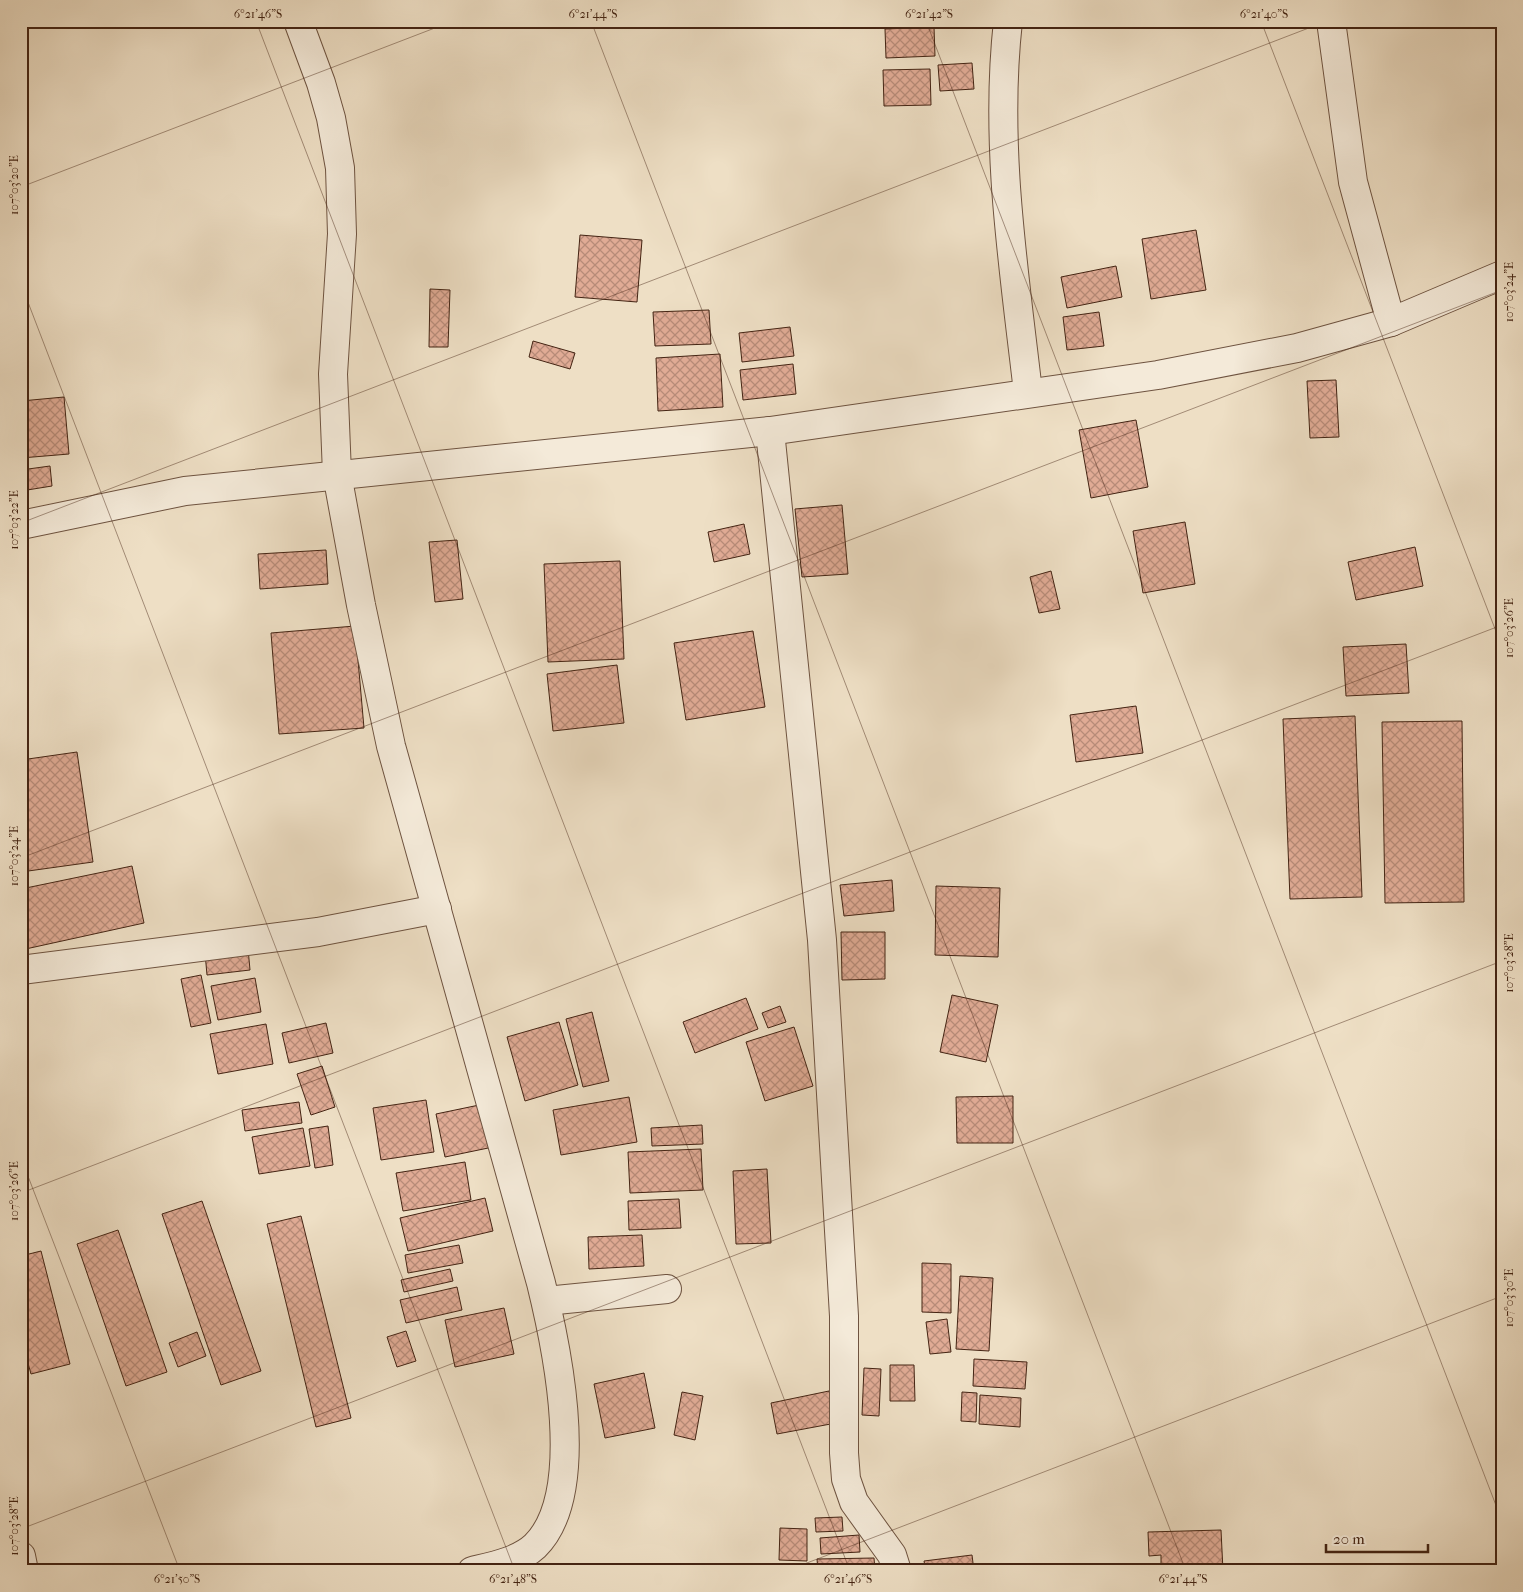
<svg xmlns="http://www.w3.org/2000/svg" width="1523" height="1592" font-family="'IM FELL French Canon',serif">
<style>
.building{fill:url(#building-cross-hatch);stroke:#442413}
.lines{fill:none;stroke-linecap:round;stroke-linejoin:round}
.minor-casing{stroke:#6e5340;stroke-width:30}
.minor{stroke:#f4ead9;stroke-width:28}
.ticks{fill:none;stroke:#442413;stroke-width:1;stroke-opacity:0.45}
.neatline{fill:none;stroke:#442413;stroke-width:2}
.ticks-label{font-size:12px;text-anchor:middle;fill:#442413}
</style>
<defs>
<pattern id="building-cross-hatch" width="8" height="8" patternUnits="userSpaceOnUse" patternTransform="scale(1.25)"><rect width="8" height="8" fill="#e0ab95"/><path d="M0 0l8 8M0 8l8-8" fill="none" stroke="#b78b78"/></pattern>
</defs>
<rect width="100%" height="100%" fill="#eedfc5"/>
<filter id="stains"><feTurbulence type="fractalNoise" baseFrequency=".004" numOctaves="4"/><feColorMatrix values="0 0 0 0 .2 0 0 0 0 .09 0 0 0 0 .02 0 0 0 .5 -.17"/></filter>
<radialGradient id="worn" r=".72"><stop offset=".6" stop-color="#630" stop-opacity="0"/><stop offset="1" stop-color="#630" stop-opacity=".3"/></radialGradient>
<g class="building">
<path d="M 934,27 L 935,56 L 886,58 L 885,29 Z"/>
<path d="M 972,63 L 974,89 L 940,91 L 938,65 Z"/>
<path d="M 930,69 L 931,105 L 884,106 L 883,70 Z"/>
<path d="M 1196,230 L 1206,290 L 1151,299 L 1142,239 Z"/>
<path d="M 580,235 L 642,240 L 637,302 L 575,297 Z"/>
<path d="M 1116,266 L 1122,297 L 1067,308 L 1061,277 Z"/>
<path d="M 430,289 L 450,290 L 448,347 L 429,347 Z"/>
<path d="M 709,310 L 711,344 L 655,346 L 653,312 Z"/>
<path d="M 1099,312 L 1104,346 L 1067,350 L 1063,317 Z"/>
<path d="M 790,327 L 794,356 L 742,362 L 739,333 Z"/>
<path d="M 533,341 L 575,353 L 570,369 L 529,357 Z"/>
<path d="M 720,354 L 723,407 L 658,411 L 656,358 Z"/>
<path d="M 793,364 L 796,394 L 743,400 L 740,370 Z"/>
<path d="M 1336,380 L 1339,437 L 1310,438 L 1307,381 Z"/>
<path d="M 64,397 L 69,454 L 21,458 L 21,401 Z"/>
<path d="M 1136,420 L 1148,487 L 1091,498 L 1079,430 Z"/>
<path d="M 50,466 L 52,486 L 21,491 L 21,470 Z"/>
<path d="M 842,505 L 848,574 L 802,577 L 795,509 Z"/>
<path d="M 1185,522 L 1195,584 L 1143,593 L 1133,531 Z"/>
<path d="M 744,524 L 750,554 L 714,562 L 708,532 Z"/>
<path d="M 457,540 L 463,599 L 435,602 L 429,542 Z"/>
<path d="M 1415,547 L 1423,586 L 1356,600 L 1348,562 Z"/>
<path d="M 326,550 L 328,584 L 260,589 L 258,554 Z"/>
<path d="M 620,561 L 624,659 L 548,662 L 544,564 Z"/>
<path d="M 1051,571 L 1060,609 L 1039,613 L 1030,577 Z"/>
<path d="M 355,626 L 364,728 L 279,734 L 271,633 Z"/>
<path d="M 753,631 L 765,707 L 686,720 L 674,643 Z"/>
<path d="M 1406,644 L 1409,693 L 1346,696 L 1343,647 Z"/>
<path d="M 617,665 L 624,723 L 553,731 L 547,674 Z"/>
<path d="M 1136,706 L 1143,753 L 1076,762 L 1070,715 Z"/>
<path d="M 1355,716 L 1362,897 L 1290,899 L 1283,719 Z"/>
<path d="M 1462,721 L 1464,902 L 1385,903 L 1382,722 Z"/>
<path d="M 77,752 L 93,862 L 21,872 L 21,760 Z"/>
<path d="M 132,866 L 144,923 L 21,950 L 21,889 Z"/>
<path d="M 892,880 L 894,911 L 844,916 L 840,885 Z"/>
<path d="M 936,886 L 1000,888 L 998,957 L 935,955 Z"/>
<path d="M 841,932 L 885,932 L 885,979 L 842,980 Z"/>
<path d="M 248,948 L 250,970 L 207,975 L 205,953 Z"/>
<path d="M 201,975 L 211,1023 L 191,1027 L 181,979 Z"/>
<path d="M 255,978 L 261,1012 L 218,1020 L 211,986 Z"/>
<path d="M 952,995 L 998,1005 L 986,1062 L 940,1052 Z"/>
<path d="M 746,998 L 758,1029 L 695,1053 L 683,1022 Z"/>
<path d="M 780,1006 L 786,1022 L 768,1028 L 762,1013 Z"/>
<path d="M 592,1012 L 609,1081 L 583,1087 L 566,1019 Z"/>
<path d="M 559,1022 L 578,1085 L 525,1101 L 507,1037 Z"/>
<path d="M 326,1023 L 333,1053 L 289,1063 L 282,1033 Z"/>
<path d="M 266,1024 L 273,1064 L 218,1074 L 210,1034 Z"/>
<path d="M 794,1027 L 813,1086 L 765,1101 L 746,1042 Z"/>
<path d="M 322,1066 L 335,1107 L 311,1115 L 297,1074 Z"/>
<path d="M 1013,1096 L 1013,1143 L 957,1143 L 956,1097 Z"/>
<path d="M 629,1097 L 637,1142 L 561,1155 L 553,1110 Z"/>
<path d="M 426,1100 L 434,1152 L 381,1160 L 373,1108 Z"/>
<path d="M 299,1102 L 302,1123 L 245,1131 L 242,1110 Z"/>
<path d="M 484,1104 L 493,1147 L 445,1157 L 436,1114 Z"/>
<path d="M 702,1125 L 703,1144 L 652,1146 L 651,1128 Z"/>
<path d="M 328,1126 L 333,1165 L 315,1168 L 309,1129 Z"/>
<path d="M 303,1128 L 310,1166 L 259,1174 L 252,1137 Z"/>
<path d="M 701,1149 L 703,1190 L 630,1193 L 628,1152 Z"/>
<path d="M 465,1162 L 471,1200 L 403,1211 L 396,1173 Z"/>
<path d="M 767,1169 L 771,1243 L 736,1244 L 733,1171 Z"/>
<path d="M 485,1198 L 493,1231 L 408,1251 L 400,1218 Z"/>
<path d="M 679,1199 L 681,1228 L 629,1230 L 628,1201 Z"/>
<path d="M 202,1201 L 261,1371 L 221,1385 L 162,1214 Z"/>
<path d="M 301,1216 L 351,1418 L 316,1427 L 267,1224 Z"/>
<path d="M 118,1230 L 167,1372 L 126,1386 L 77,1244 Z"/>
<path d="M 642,1235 L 644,1266 L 589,1269 L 588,1237 Z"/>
<path d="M 459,1245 L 463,1263 L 408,1273 L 405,1255 Z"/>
<path d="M 41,1251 L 70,1364 L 31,1374 L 21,1338 L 21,1256 Z"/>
<path d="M 922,1263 L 951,1264 L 951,1313 L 922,1312 Z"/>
<path d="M 450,1269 L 453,1281 L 404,1292 L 401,1280 Z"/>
<path d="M 960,1276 L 993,1278 L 989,1351 L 956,1349 Z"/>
<path d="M 457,1287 L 462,1310 L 406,1323 L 400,1300 Z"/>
<path d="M 504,1308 L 514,1354 L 455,1367 L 445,1320 Z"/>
<path d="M 947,1319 L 951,1352 L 930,1354 L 926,1322 Z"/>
<path d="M 406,1331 L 416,1361 L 397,1367 L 387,1337 Z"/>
<path d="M 197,1332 L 206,1356 L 178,1367 L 169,1343 Z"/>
<path d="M 974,1359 L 1027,1362 L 1025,1389 L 973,1386 Z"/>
<path d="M 890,1365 L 914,1365 L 915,1401 L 890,1401 Z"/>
<path d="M 864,1368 L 881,1369 L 879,1416 L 862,1415 Z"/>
<path d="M 644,1373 L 655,1428 L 605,1438 L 594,1384 Z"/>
<path d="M 829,1391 L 836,1423 L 777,1434 L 771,1403 Z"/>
<path d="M 682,1392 L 703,1396 L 695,1440 L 674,1435 Z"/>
<path d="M 962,1392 L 977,1393 L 976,1422 L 961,1421 Z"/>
<path d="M 980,1395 L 1021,1398 L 1020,1427 L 979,1424 Z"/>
<path d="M 842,1517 L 843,1531 L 816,1532 L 815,1518 Z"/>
<path d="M 780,1528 L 807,1529 L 807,1561 L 779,1560 Z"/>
<path d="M 1221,1530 L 1223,1571 L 1161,1571 L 1161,1555 L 1149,1556 L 1148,1532 Z"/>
<path d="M 859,1535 L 860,1552 L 821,1554 L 820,1538 Z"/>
<path d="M 972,1555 L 974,1571 L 926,1571 L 924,1561 Z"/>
<path d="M 874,1558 L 875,1571 L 818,1571 L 817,1559 Z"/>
</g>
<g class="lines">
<g class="minor-casing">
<g id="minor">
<path d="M 298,21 L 321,83 L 331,118 L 340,168 L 342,234 L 333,374 L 337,474 L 361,605 L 391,746 L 541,1283 C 557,1348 588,1494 535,1546 C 519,1561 493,1566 472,1571"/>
<path d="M 1008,21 C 994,146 1014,269 1028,392"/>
<path d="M 1331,21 L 1353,182 L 1391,322"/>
<path d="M 770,431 L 822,940 L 844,1316 L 844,1453 L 846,1479 L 854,1502 L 892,1555 L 897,1571"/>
<path d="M 21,525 L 185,491 L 770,431 L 1158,375 L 1297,348 L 1391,322 L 1502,275"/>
<path d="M 21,970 L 318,932 L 437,909"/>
<path d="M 546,1301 L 667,1289"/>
<path d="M 21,1556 L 24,1571"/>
</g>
</g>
<use href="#minor" class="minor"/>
</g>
<path class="ticks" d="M 256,21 L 850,1571M 591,21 L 1186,1571M 926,21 L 1502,1521M 1261,21 L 1502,647M 21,187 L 453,21M 21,284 L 515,1571M 21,523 L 1327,21M 21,858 L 1502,290M 21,1158 L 180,1571M 21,1193 L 1502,625M 21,1529 L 1502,961M 786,1571 L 1502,1296"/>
<rect width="1523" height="1592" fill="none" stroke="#eedfc5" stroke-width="55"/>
<path d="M1326 1544v8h102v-8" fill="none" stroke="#442413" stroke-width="2.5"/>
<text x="1333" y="1544" font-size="15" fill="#442413" stroke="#f4ead9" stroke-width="4" paint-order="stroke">20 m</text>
<rect x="28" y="28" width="1468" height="1536" class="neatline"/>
<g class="ticks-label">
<text x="258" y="18">6°21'46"S</text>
<text x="593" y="18">6°21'44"S</text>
<text x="929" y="18">6°21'42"S</text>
<text x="1264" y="18">6°21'40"S</text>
<text transform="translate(14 185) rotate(-90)" y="4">107°03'20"E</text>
<text transform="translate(1509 292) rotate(-90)" y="4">107°03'24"E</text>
<text transform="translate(14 520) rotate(-90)" y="4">107°03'22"E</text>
<text transform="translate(1509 628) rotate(-90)" y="4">107°03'26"E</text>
<text transform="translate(14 856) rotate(-90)" y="4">107°03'24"E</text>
<text transform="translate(1509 963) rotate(-90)" y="4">107°03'28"E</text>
<text transform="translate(14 1191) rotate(-90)" y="4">107°03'26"E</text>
<text transform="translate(1509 1298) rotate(-90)" y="4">107°03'30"E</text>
<text transform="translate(14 1526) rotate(-90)" y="4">107°03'28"E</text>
<text x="177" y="1583">6°21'50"S</text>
<text x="513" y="1583">6°21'48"S</text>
<text x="848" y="1583">6°21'46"S</text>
<text x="1183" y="1583">6°21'44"S</text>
</g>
<rect width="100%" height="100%" filter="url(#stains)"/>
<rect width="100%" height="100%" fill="url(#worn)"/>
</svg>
